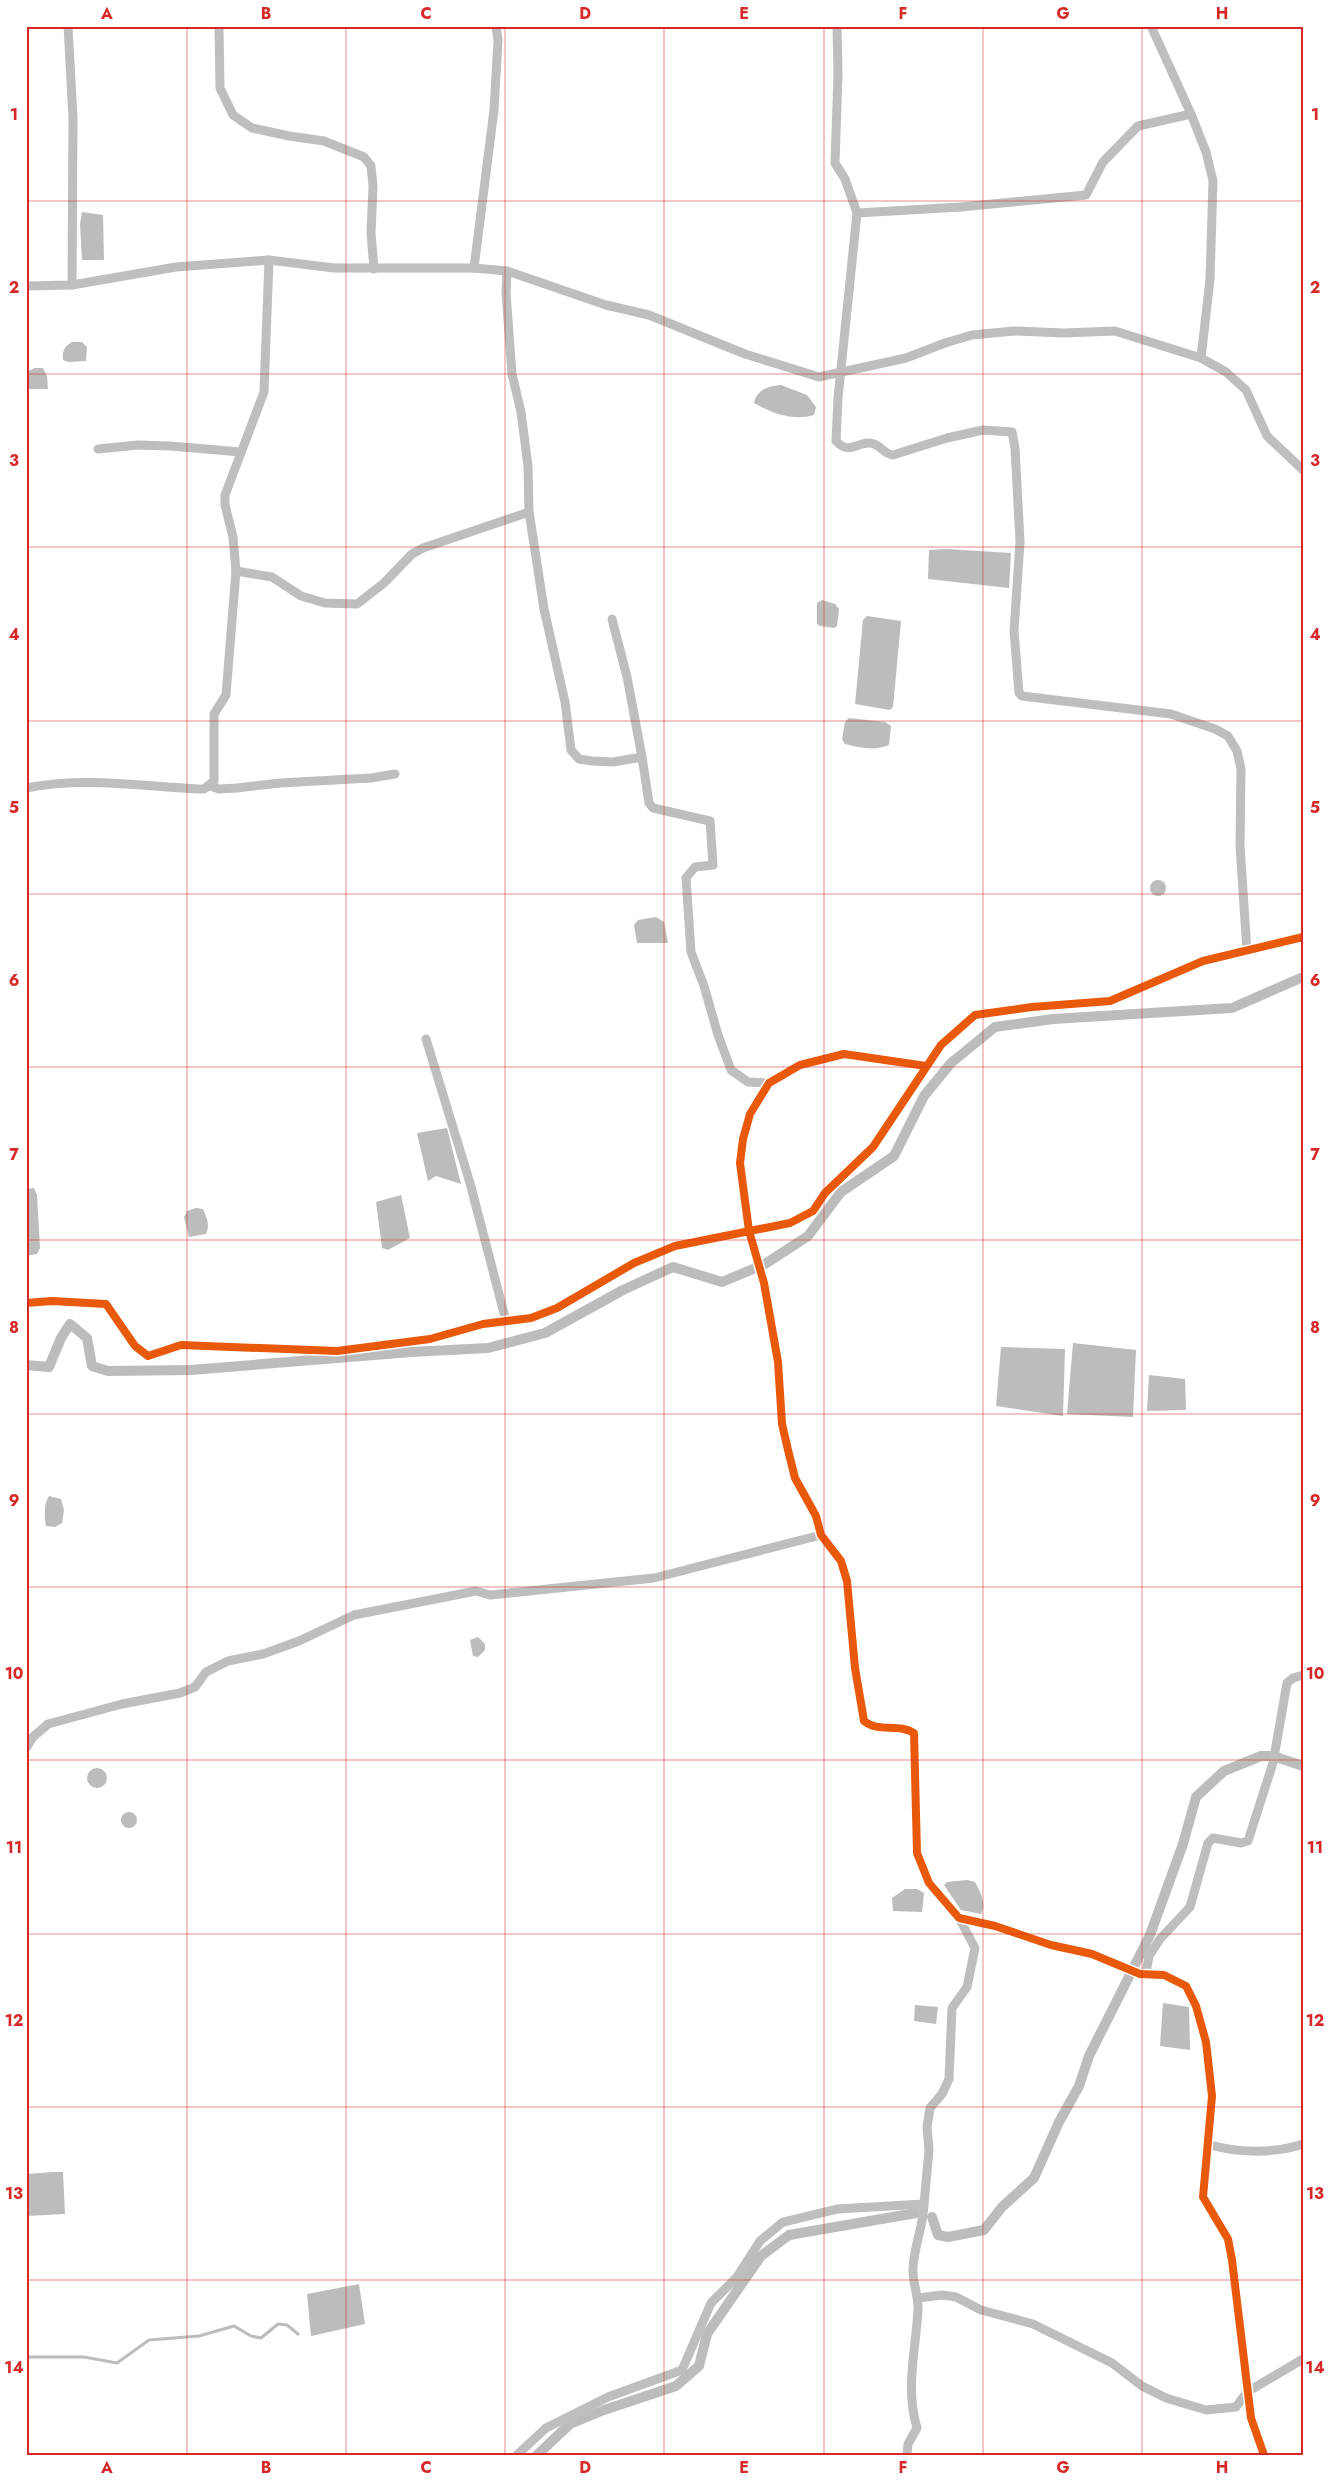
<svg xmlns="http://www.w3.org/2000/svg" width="1329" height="2481" font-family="Jost,sans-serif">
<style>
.water{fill:#bcbcbc}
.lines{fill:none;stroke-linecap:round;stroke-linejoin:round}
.stream{stroke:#bcbcbc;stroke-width:3}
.canal{stroke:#bcbcbc;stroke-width:10}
.minor{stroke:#bebebe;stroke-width:9}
.cycleway-casing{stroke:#fff;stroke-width:11}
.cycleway{stroke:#e8590c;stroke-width:8}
.grid{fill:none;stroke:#d62828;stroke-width:1;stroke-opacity:0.55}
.neatline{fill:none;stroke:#d62828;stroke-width:2}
.grid-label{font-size:16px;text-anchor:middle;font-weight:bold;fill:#d62828}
</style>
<rect width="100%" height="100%" fill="#fff"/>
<g class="water">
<path d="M 82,212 L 103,215 L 104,260 L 82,260 L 80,224 Z"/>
<path d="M 72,342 L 82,342 L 87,347 L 86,361 L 68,362 L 63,360 C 62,351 64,347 72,342 Z"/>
<path d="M 35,368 L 43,368 L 47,376 L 48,389 L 26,389 L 26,372 Z"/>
<path d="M 781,385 L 807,395 L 816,407 L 814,415 C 793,421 773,414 754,403 C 757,389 769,386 781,385 Z"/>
<path d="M 947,549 L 1011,553 L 1009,588 L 928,579 L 929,550 Z"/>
<path d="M 822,600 L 835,604 L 839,609 L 837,626 L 834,628 L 820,626 L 817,624 L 817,603 Z"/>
<path d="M 867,616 L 901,621 L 893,707 L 890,710 L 855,704 L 863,620 Z"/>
<path d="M 849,718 L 885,722 L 891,726 L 889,745 C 875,751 860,748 845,744 L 842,739 L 845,722 Z"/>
<circle cx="1158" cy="888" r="8"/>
<path d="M 656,917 L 664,922 L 668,943 L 637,943 L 634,925 L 638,920 Z"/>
<path d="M 447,1128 L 461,1184 L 436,1176 L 428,1181 L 417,1133 Z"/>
<path d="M 34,1188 L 37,1195 L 40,1248 L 37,1254 L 26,1256 L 26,1189 Z"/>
<path d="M 401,1195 L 410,1238 L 388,1250 L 382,1248 L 376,1202 Z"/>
<path d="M 196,1208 L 203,1209 C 207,1218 210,1225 206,1234 L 189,1237 L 184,1217 L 187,1211 Z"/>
<path d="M 1073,1343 L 1136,1350 L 1133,1417 L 1067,1414 Z"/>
<path d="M 1001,1347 L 1065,1349 L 1063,1416 L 996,1406 Z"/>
<path d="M 1149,1375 L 1185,1379 L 1186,1410 L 1147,1411 Z"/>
<path d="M 49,1496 L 61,1499 L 64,1510 L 62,1523 L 55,1527 L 46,1526 C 44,1517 44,1503 49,1496 Z"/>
<path d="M 478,1637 L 485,1644 L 485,1650 L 478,1657 L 473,1656 L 470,1640 Z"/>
<circle cx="97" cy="1778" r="10"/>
<circle cx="129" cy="1820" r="8"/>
<path d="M 967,1880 L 975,1882 C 980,1891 987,1904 981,1914 L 961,1910 L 944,1885 L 947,1882 Z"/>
<path d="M 905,1889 L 917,1889 L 924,1893 L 922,1912 L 893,1911 L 892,1898 Z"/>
<path d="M 1163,2003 L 1189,2007 L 1190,2050 L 1160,2046 Z"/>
<path d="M 915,2005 L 938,2007 L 936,2024 L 914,2021 Z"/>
<path d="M 54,2172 L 63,2172 L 65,2214 L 26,2216 L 26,2174 Z"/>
<path d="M 359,2284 L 365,2324 L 311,2336 L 307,2294 Z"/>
</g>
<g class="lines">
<path class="stream" d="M 26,2357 L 84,2357 L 117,2363 L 149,2340 L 199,2336 L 234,2326 L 251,2336 L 261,2338 L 278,2324 L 287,2325 L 298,2334"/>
<g class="canal">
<path d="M 26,1365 L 49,1367 L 61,1338 L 70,1324 L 87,1338 L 92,1366 L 108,1371 L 191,1370 L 411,1352 L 488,1348 L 545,1333 L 623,1290 L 673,1267 L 722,1282 L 765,1264 L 808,1236 L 841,1192 L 894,1156 L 924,1096 L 951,1063 L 995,1027 L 1053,1019 L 1232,1008 L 1303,977"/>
<path d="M 932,2217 L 938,2235 L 948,2237 L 984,2230 L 1002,2207 L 1034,2178 L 1059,2122 L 1079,2086 L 1089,2056 L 1150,1935 L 1183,1844 L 1196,1797 L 1224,1771 L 1261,1756 L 1273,1756 L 1303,1766"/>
<path d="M 537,2455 L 570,2424 L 604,2410 L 676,2386 L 699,2366 L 707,2334 L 761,2256 L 789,2235 L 916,2213"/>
</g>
<g class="minor">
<path d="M 68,26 L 73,118 L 72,285"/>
<path d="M 219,26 L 220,88 L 233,115 L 252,128 L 289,136 L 324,141 L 364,157 L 371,166 L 373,186 L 371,233 L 374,269"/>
<path d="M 837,26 L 838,74 L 835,163 L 845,179 L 857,213 L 838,398 L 836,441 C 849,455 855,443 869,443 C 880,443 883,454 893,455 L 947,438 L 983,430 L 1012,432 L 1015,448 L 1020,542 L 1014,631 L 1019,693 L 1022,696 L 1171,714 L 1215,729 L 1228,736 L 1237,751 L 1241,769 L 1240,846 L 1247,951"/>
<path d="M 1151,26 L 1191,114 L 1206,152 L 1213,181 L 1210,279 L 1201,358"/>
<path d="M 857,213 L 961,207 L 1086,195 L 1103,162 L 1138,126 L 1191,114"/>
<path d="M 474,268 L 494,110 L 498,40 L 496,26"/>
<path d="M 507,271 L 506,293 L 512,374 L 521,412 L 528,466 L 529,512 L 544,609 L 565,702 L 571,750 L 579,759 L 592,761 L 613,762 L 642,757 L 649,803 L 653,808 L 710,821 L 713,865 L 695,867 L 686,878 L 691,952 L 704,986 L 718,1035 L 731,1070 L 748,1082 L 769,1083"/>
<path d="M 26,286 L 72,285 L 176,267 L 269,260 L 334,268 L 474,268 L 507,271 L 606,305 L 649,315 L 745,354 L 819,377 L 906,358 L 945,343 L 972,335 L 1014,331 L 1064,333 L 1115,331 L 1201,358 L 1226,372 L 1246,390 L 1267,436 L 1303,470"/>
<path d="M 98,449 L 138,445 L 170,446 L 241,452"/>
<path d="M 236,571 L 272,577 L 301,596 L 325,603 L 357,604 L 384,583 L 412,554 L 423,548 L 529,512"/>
<path d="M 612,619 L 627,677 L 642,757"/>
<path d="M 210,786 L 219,789 L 237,788 L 280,783 L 371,778 L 395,774"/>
<path d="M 26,788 C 85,776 145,787 204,789 L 214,781 L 214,714 L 226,695 L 236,571 L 233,537 L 225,505 L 225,495 L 264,392 L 269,260"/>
<path d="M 426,1039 L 470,1183 L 506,1321"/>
<path d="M 926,1066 L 844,1054 L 800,1065 L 769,1083 L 750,1114 L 743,1139 L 740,1163 L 749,1231 L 764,1283 L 778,1362 L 782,1424 L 788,1450 L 795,1478 L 816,1516 L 821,1535 L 841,1561 L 847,1581 L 855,1668 L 864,1721 C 878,1733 899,1723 914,1733 L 917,1853 L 929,1883 L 959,1918 L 995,1926 L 1051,1945 L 1092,1954 L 1140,1974 L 1164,1975 L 1186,1986 L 1196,2006 L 1206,2042 L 1212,2096 L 1203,2197 L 1228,2239 L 1232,2260 L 1251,2418 L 1264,2455"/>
<path d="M 26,1303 L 52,1301 L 106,1304 L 135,1346 L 148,1356 L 181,1345 L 337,1351 L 430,1339 L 483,1324 L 531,1318 L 557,1308 L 634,1263 L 675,1246 L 790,1223 L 813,1211 L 825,1193 L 873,1147 L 941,1045 L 975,1015 L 1032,1007 L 1110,1001 L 1203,961 L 1303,937"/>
<path d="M 26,1748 L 33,1737 L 48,1724 L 122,1704 L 180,1693 L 195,1687 L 206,1672 L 228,1661 L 263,1654 L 299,1641 L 354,1615 L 476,1591 L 490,1595 L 654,1578 L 821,1535"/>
<path d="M 1146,1973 L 1149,1956 L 1160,1939 L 1190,1907 L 1208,1843 L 1213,1838 L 1241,1843 L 1248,1841 L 1273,1763 L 1287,1683 L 1293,1678 L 1303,1675"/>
<path d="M 1207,2144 C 1236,2153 1273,2154 1303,2144"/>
<path d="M 918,2298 L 942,2295 L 956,2297 L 981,2310 L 1033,2324 L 1112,2363 L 1142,2386 L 1166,2398 L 1206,2410 L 1236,2407 L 1247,2392 L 1303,2359"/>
<path d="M 517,2455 L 546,2428 L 608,2397 L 682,2370 L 711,2303 L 737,2277 L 760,2241 L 783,2222 L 837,2209 L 924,2204 L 929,2150 L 927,2127 L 930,2108 L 942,2094 L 949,2079 L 952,2008 L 967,1987 L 975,1948 L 959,1918"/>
<path d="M 907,2455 L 908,2444 L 917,2428 C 905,2389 916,2348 918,2310 C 919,2296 912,2282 913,2268 C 914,2246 923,2228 924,2204"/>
</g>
<g class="cycleway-casing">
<g id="cycleway">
<path d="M 926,1066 L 844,1054 L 800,1065 L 769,1083 L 750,1114 L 743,1139 L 740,1163 L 749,1231 L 764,1283 L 778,1362 L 782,1424 L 788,1450 L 795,1478 L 816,1516 L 821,1535 L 841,1561 L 847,1581 L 855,1668 L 864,1721 C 878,1733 899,1723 914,1733 L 917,1853 L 929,1883 L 959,1918 L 995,1926 L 1051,1945 L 1092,1954 L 1140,1974 L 1164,1975 L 1186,1986 L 1196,2006 L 1206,2042 L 1212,2096 L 1203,2197 L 1228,2239 L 1232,2260 L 1251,2418 L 1264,2455"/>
<path d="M 26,1303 L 52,1301 L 106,1304 L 135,1346 L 148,1356 L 181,1345 L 337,1351 L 430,1339 L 483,1324 L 531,1318 L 557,1308 L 634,1263 L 675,1246 L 790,1223 L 813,1211 L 825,1193 L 873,1147 L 941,1045 L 975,1015 L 1032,1007 L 1110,1001 L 1203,961 L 1303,937"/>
</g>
</g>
<use href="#cycleway" class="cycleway"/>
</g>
<path class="grid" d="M 187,26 L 187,2455M 346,26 L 346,2455M 505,26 L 505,2455M 664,26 L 664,2455M 824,26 L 824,2455M 983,26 L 983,2455M 1142,26 L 1142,2455M 26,201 L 1303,201M 26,374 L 1303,374M 26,547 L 1303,547M 26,721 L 1303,721M 26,894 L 1303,894M 26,1067 L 1303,1067M 26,1240 L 1303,1240M 26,1414 L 1303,1414M 26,1587 L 1303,1587M 26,1760 L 1303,1760M 26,1934 L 1303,1934M 26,2107 L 1303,2107M 26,2280 L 1303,2280"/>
<rect width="1329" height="2481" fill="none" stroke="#ffffff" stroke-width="55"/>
<rect x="28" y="28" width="1274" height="2426" class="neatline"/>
<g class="grid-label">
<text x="107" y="19">A</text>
<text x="266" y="19">B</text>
<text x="426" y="19">C</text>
<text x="585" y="19">D</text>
<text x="744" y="19">E</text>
<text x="903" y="19">F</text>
<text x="1063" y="19">G</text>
<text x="1222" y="19">H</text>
<text x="14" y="120">1</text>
<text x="1315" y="120">1</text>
<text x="14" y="293">2</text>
<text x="1315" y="293">2</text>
<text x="14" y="466">3</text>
<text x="1315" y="466">3</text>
<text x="14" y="640">4</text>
<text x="1315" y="640">4</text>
<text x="14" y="813">5</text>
<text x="1315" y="813">5</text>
<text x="14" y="986">6</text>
<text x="1315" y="986">6</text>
<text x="14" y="1160">7</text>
<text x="1315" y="1160">7</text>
<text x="14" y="1333">8</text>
<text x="1315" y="1333">8</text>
<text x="14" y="1506">9</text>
<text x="1315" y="1506">9</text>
<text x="14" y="1679">10</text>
<text x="1315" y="1679">10</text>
<text x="14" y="1853">11</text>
<text x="1315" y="1853">11</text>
<text x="14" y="2026">12</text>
<text x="1315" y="2026">12</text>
<text x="14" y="2199">13</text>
<text x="1315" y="2199">13</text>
<text x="14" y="2373">14</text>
<text x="1315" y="2373">14</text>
<text x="107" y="2473">A</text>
<text x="266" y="2473">B</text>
<text x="426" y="2473">C</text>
<text x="585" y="2473">D</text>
<text x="744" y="2473">E</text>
<text x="903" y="2473">F</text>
<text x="1063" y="2473">G</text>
<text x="1222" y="2473">H</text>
</g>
</svg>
